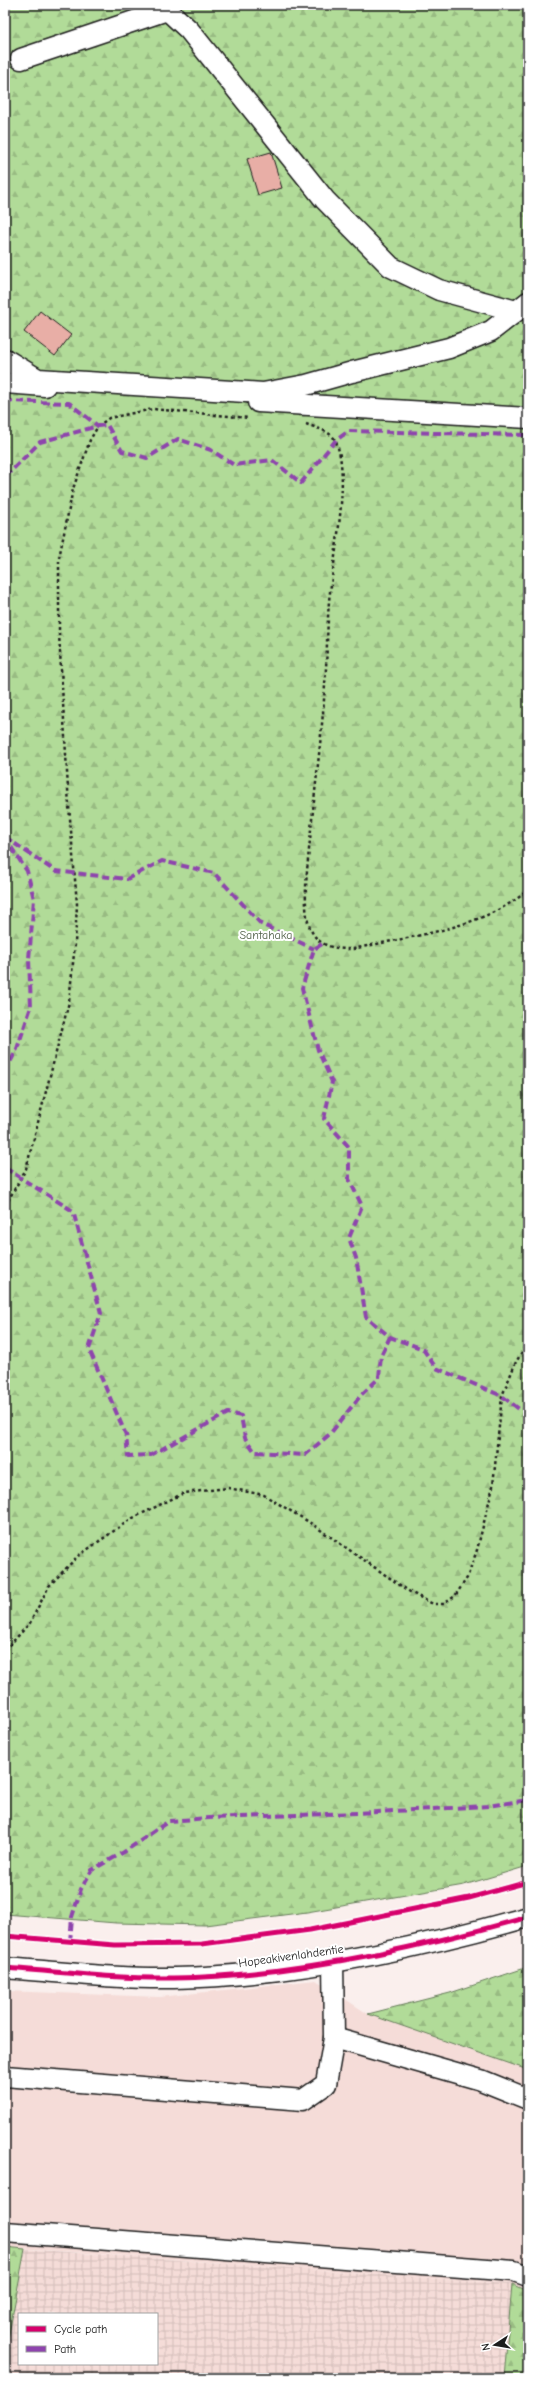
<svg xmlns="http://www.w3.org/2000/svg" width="533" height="2383" font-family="'Comic Neue',sans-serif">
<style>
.built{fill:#f5dcd8}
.industrial{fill:url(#industrial-grid);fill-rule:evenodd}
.forest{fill:url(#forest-firs);stroke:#667c5a}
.building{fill:#e8aea6;stroke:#1c1c1c}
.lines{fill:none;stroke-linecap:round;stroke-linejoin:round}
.minor-casing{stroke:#1c1c1c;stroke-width:23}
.path{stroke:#1c1c1c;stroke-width:2.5;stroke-dasharray:3 3;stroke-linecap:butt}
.minor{stroke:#fff;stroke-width:20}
.quiet{stroke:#8e44ad;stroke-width:4;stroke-dasharray:8 4;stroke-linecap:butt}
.cycleway-casing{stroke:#fff;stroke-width:8}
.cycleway{stroke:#d6006c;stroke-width:5}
.labels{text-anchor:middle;stroke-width:4;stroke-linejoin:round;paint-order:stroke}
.park-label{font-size:12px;fill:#505f47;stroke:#fff}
.street-label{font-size:12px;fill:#1c1c1c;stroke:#fff}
</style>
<defs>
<pattern id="industrial-grid" width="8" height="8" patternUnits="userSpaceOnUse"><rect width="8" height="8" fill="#f5dcd8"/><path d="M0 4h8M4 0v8" fill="none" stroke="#d1bcb9"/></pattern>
<pattern id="forest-firs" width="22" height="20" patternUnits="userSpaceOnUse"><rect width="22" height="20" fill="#b1db98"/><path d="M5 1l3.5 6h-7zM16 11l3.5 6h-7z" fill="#98bb82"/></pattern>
</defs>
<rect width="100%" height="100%" fill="#faefed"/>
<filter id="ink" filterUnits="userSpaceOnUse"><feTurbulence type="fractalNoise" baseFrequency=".025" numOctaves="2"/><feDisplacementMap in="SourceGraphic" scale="8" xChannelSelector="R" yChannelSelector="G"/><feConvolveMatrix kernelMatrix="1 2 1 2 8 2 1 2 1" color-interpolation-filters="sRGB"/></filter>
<g filter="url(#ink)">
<path class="built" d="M 316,1980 L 368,2014 L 528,2070 L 528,2291 L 512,2284 L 5,2247 L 5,1991 L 160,1997 Z"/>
<path class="industrial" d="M 25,2249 L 512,2284 L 504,2378 L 5,2378 L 5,2355 ZM 19,2314 L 157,2314 L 157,2364 L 19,2364 Z"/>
<g class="forest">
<path d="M 5,5 L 528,5 L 528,1866 L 464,1885 L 307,1912 L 205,1925 L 116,1923 L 5,1914 Z"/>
<path d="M 528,1967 L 528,2070 L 368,2014 L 450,1993 Z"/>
<path d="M 5,2247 L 25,2249 L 5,2355 Z"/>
<path d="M 512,2284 L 528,2291 L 528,2378 L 504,2378 Z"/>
</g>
<g class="building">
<path d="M 271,152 L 282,188 L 258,195 L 247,159 Z"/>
<path d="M 40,311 L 71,335 L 55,356 L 24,332 Z"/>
</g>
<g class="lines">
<g class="minor-casing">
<g id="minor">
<path d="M 162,5 L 189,30 L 325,200 L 391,267 L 439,290 L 516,311"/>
<path d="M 21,59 L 167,10"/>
<path d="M 5,359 L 38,379 L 263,393 L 306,385 L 352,372 L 449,348 L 491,331 L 528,302"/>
<path d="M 5,383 L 45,386"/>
<path d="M 258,402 L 528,418"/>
<path d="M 5,1968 C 61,1972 118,1979 174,1978 C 292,1976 415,1949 528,1917"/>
<path d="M 334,2038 L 481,2080 L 528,2099"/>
<path d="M 5,2076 L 303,2100 L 326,2084 L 334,2038 L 333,1960"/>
<path d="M 5,2232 L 514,2271 L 528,2276"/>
</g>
</g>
<g class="path">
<path d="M 306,424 C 316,428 332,431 336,442 C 351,477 333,561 329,601 C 327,629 327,657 325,685 C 322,733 316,781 311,829 C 309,854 301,907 310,928 C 318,947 335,949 353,949 C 410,936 483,929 528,890"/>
<path d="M 5,1206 L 26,1169 L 69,1002 L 75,944 L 77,904 L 69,806 L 59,634 L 59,558 L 73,489 L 90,440 L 98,426 L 109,418 L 153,409 L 249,418"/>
<path d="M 5,1650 L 30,1623 L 49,1586 L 78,1556 L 131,1519 L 184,1493 L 228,1488 L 264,1495 L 309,1522 L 410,1592 L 433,1604 L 444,1604 L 455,1596 L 467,1578 L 477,1550 L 493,1486 L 502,1396 L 515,1364 L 528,1341"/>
</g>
<use href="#minor" class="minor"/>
<g class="quiet">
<path d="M 5,401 L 69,403 L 98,426"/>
<path d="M 5,477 L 40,442 L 98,426 L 107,425 L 122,451 L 147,458 L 178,439 L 211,450 L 234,465 L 272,460 L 301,483 L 336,440 L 349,431 L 528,435"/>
<path d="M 5,837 L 55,871 L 127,879 L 162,861 L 214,873 L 261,924 L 314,949"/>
<path d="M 322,944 L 314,949 L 302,988 L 318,1050 L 332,1082 L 324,1119 L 349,1147 L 349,1179 L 362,1206 L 349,1238 L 356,1258 L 366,1317 L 390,1337 L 423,1349 L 436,1368 L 502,1396 L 519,1409 L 528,1410"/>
<path d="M 5,1072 L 17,1049 L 31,1007 L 29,959 L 34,899 L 27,871 L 7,841"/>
<path d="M 5,1168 L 73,1211 L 101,1313 L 89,1349 L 126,1435 L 128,1456 L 151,1455 L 228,1413 L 241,1416 L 245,1438 L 255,1452 L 305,1455 L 330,1434 L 361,1395 L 379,1378 L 381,1355 L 390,1337"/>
<path d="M 70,1942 L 72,1917 L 81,1889 L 92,1870 L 124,1852 L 169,1821 L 209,1818 L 357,1813 L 488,1806 L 528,1800"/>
</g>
<g class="cycleway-casing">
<g id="cycleway">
<path d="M 5,1936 L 115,1945 L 202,1944 L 310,1930 L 469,1898 L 528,1882"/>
<path d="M 5,1968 C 61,1972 118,1979 174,1978 C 292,1976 415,1949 528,1917"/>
</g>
</g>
<use href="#cycleway" class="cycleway"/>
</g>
</g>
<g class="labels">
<g class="park-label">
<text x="266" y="939">Santahaka</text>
</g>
<g class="street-label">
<text transform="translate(291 1956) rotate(-8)" y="4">Hopeakivenlahdentie</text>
</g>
</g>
<rect width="533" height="2383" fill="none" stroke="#fff" stroke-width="20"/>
<rect x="10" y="10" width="513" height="2363" fill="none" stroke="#1c1c1c" stroke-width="1.5" filter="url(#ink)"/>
<rect x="18" y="2313" width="140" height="52" fill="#ffffff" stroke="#a4a4a4"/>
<rect x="26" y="2326" width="20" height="6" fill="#d6006c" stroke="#a4a4a4"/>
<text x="54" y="2333" font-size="12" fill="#1c1c1c">Cycle path</text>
<rect x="26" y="2346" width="20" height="6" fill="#8e44ad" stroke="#a4a4a4"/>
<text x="54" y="2353" font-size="12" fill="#1c1c1c">Path</text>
<g transform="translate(495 2345) rotate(258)" stroke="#ffffff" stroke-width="3" paint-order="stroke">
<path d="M0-3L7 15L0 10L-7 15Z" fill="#1c1c1c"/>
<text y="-6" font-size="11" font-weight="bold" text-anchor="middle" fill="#1c1c1c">N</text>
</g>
</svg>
